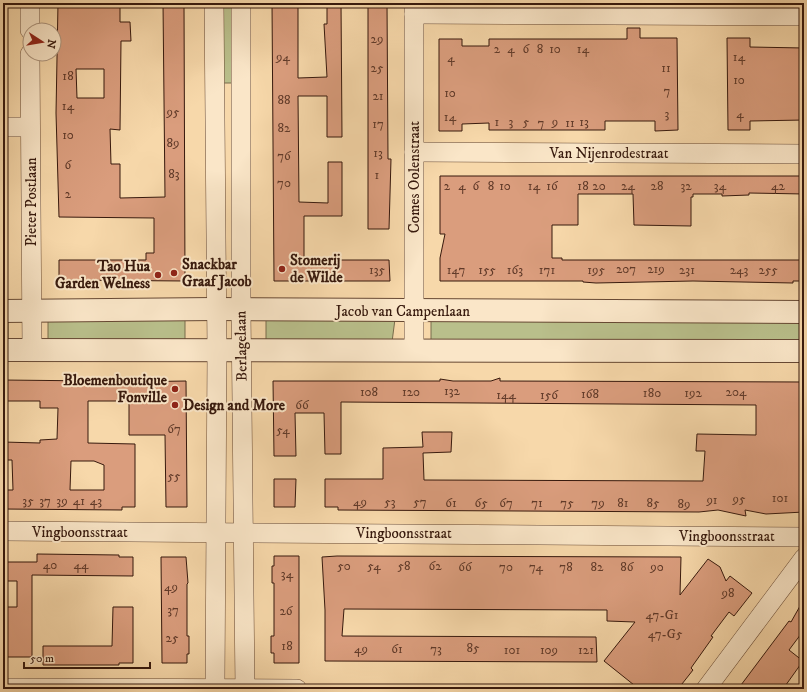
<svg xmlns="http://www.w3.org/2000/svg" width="807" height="692" font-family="'IM FELL DW Pica',serif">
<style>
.green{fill:#b9bf8b;stroke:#786c4c}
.building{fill:#da9d7d;stroke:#37190d;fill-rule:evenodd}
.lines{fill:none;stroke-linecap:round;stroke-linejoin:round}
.minor-casing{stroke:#674934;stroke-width:20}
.tertiary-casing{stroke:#674934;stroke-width:24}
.minor{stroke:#fae6c8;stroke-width:19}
.tertiary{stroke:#fae6c8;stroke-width:22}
.poi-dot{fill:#8f2418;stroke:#fae6c8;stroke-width:1.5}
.labels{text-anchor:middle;stroke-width:4;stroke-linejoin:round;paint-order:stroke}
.number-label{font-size:13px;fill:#603a29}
.street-label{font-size:15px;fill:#37190d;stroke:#fae6c8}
.poi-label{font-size:15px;font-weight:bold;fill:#37190d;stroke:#fae6c8;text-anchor:start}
</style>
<rect width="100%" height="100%" fill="#f7d8aa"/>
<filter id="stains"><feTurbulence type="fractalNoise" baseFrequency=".005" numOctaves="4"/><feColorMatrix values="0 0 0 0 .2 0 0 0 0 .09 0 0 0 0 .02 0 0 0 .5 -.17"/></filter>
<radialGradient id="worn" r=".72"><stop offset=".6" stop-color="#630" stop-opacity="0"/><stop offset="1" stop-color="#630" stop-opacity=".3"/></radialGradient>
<g class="green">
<rect x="221" y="3" width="15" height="80"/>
<rect x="3" y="317" width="5" height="27"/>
<path d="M 804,318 L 804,342 L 435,343 L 431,339 L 431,320 Z"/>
<path d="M 48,319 L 185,319 L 185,344 L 48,345 Z"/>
<path d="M 266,319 L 395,319 L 392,342 L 266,345 Z"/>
</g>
<g class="building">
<path d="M 58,3 L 120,3 L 120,22 L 130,22 L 131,41 L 121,41 L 120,130 L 110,129 L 111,164 L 120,164 L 120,198 L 165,197 L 163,3 L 184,3 L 185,281 L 59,280 L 59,260 L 146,260 L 146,253 L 154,253 L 154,218 L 59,217 L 56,113 ZM 76,69 L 104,69 L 104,98 L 77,98 Z"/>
<path d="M 272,3 L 298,3 L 298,78 L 327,77 L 324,24 L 327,24 L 327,3 L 341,3 L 342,137 L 327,137 L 327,96 L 298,96 L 299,202 L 328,203 L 328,162 L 342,162 L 342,216 L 304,216 L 304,260 L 389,260 L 390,281 L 274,281 Z"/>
<path d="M 368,3 L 387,3 L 388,159 L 391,159 L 389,229 L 368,229 Z"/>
<path d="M 627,28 L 640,28 L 640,38 L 677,38 L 678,130 L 655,131 L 655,121 L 605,121 L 605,130 L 489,130 L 489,123 L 462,124 L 462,131 L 439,131 L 439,39 L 462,39 L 462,46 L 489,46 L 489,39 L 627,39 Z"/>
<path d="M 727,38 L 750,38 L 750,47 L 804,48 L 804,120 L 750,121 L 750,130 L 728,130 Z"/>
<path d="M 440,176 L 804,176 L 804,194 L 749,193 L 749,195 L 722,196 L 722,194 L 693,194 L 693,197 L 691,197 L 691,226 L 634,225 L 633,194 L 578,194 L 578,225 L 552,225 L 552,258 L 562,258 L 562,260 L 804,260 L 804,281 L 793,281 L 793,283 L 693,281 L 596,283 L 583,282 L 583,281 L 440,281 L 440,258 L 445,234 L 440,234 Z"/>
<path d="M 500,378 L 500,381 L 804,382 L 804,512 L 766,514 L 745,510 L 746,516 L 718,510 L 699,512 L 338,510 L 338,507 L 325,507 L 325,479 L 383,479 L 383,448 L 423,447 L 422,432 L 452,432 L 451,452 L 423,453 L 424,480 L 703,481 L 705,451 L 696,451 L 697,434 L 756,435 L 756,405 L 341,402 L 341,454 L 325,454 L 324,413 L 295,413 L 296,456 L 274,456 L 273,381 L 440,381 L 440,379 L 453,381 L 491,381 Z"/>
<path d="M 97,379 L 123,382 L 186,381 L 187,507 L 166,507 L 165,435 L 129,435 L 129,401 L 88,401 L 88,443 L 135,444 L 135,507 L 122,507 L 122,510 L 3,509 L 3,490 L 13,490 L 12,460 L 3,460 L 3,442 L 40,443 L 40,440 L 57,439 L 58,408 L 40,408 L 40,401 L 3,401 L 3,380 L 97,381 ZM 71,461 L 94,461 L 104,465 L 104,490 L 70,490 Z"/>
<path d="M 274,479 L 296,479 L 295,507 L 274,507 Z"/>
<path d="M 37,554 L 119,555 L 119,557 L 133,557 L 133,576 L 32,575 L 32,657 L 3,657 L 3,607 L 17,607 L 17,581 L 3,581 L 3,562 L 37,562 Z"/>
<path d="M 274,556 L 299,556 L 299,663 L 274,663 L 274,653 L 271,653 L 271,636 L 274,636 L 274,583 L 272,583 L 272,566 L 274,566 Z"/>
<path d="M 337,556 L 681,557 L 680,595 L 708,559 L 720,567 L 726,581 L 730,576 L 752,593 L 734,616 L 729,612 L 711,636 L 713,637 L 691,668 L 693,670 L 678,689 L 639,689 L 604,661 L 635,622 L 607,621 L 607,610 L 344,609 L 342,636 L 596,637 L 597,662 L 325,661 L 325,610 L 322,557 Z"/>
<path d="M 161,557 L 186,557 L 188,583 L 187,584 L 187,636 L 189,636 L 189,654 L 187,654 L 187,663 L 162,663 Z"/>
<path d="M 804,599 L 804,630 L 789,650 L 803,661 L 783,689 L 738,689 L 789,621 L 791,622 Z"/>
<path d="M 113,607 L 133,607 L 133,663 L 119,663 L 119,665 L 43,665 L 43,646 L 112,646 Z"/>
</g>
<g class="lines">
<g class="minor-casing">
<g id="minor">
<path d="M 30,3 L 30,30"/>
<path d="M 214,3 L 217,351 L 215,687"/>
<path d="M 241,3 L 241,310 L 245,689"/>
<path d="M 414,3 L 414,350"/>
<path d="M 414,14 L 804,16"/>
<path d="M 30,54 L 32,350"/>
<path d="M 3,127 L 30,127"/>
<path d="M 414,152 L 804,154"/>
<path d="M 3,531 L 804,537"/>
<path d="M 3,688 L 297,689"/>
<path d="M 706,689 L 804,558"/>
</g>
</g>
<g class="tertiary-casing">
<g id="tertiary">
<path d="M 3,311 L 215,309 L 804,312"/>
<path d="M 3,350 L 804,351"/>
</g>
</g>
<use href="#minor" class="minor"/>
<use href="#tertiary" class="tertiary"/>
</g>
<g class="poi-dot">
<circle cx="282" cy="269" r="4"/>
<circle cx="174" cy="273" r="4"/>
<circle cx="158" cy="275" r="4"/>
<circle cx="175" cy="389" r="4"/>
<circle cx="175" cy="405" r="4"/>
</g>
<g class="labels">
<g class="number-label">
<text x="377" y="43">29</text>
<text x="497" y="53">2</text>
<text x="511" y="53">4</text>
<text x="526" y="53">6</text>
<text x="540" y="53">8</text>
<text x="555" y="53">10</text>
<text x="583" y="53">14</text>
<text x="283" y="61">94</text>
<text x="739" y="61">14</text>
<text x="451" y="62">4</text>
<text x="377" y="72">25</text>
<text x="666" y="72">11</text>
<text x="68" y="80">18</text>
<text x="739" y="84">10</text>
<text x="667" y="95">7</text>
<text x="450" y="97">10</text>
<text x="378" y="100">21</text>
<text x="284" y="104">88</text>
<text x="68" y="110">14</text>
<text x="173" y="116">95</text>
<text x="667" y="118">3</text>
<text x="740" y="118">4</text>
<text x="450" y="121">14</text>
<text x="497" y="126">1</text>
<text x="511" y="126">3</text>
<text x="526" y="126">5</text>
<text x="555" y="126">9</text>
<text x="584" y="126">13</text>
<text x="541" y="127">7</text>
<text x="570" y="127">11</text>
<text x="378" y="128">17</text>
<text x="284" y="132">82</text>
<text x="68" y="139">10</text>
<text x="173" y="147">89</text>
<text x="378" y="157">13</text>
<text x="284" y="160">76</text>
<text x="68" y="169">6</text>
<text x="174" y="178">83</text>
<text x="377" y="179">1</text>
<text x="284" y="187">70</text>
<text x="447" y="190">2</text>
<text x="462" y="190">4</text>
<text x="476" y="190">6</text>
<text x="491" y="190">8</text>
<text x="505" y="190">10</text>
<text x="534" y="190">14</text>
<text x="552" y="190">16</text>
<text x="583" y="190">18</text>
<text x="599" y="190">20</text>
<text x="628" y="190">24</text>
<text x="657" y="190">28</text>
<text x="686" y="190">32</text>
<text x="720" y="190">34</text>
<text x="778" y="190">42</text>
<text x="68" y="198">2</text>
<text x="626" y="273">207</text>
<text x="656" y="273">219</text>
<text x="377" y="274">135</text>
<text x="456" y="274">147</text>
<text x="487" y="274">155</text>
<text x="515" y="274">163</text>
<text x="547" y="274">171</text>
<text x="596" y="274">195</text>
<text x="687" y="274">231</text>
<text x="739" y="274">243</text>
<text x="768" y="274">255</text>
<text x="452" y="395">132</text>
<text x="369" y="396">108</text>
<text x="411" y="396">120</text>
<text x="736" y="396">204</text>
<text x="652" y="397">180</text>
<text x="693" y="397">192</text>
<text x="590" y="398">168</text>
<text x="506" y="399">144</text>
<text x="549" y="399">156</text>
<text x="302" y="409">66</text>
<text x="174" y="433">67</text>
<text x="283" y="434">54</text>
<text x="174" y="480">55</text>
<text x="780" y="502">101</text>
<text x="739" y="503">95</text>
<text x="712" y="504">91</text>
<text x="28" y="505">35</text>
<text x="45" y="505">37</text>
<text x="62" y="505">39</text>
<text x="79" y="505">41</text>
<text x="96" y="505">43</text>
<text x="360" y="506">49</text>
<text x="390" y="506">53</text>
<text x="420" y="506">57</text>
<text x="451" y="507">61</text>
<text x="481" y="507">65</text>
<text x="506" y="507">67</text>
<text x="537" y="507">71</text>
<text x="567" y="507">75</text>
<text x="598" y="507">79</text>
<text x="623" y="507">81</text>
<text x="653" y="507">85</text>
<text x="684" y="508">89</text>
<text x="50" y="569">40</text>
<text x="81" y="569">44</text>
<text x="344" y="570">50</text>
<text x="374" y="570">54</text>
<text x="404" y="570">58</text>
<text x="435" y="570">62</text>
<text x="465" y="571">66</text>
<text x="506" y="571">70</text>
<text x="536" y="571">74</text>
<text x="566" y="571">78</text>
<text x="597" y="571">82</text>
<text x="627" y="571">86</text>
<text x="657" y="571">90</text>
<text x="287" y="578">34</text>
<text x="171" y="591">49</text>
<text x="728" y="597">98</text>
<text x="173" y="614">37</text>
<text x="286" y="615">26</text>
<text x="662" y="619">47-G1</text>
<text x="665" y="638">47-G5</text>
<text x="172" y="642">25</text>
<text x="287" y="650">18</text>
<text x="473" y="652">85</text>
<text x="361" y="653">49</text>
<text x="397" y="653">61</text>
<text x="436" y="653">73</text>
<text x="512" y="654">101</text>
<text x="549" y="654">109</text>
<text x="586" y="654">121</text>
</g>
<g class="street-label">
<text x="609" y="158">Van Nijenrodestraat</text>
<text transform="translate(414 177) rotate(-90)" y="5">Comes Oolenstraat</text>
<text transform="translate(31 202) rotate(-90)" y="5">Pieter Postlaan</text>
<text x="403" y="316">Jacob van Campenlaan</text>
<text transform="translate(241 346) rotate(-91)" y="5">Berlagelaan</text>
<text x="80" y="537">Vingboonsstraat</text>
<text x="404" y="538">Vingboonsstraat</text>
<text x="727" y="541">Vingboonsstraat</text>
</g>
<g class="poi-label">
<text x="290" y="265">Stomerij<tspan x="290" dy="17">de Wilde</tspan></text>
<text x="182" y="269">Snackbar<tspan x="182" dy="17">Graaf Jacob</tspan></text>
<text x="150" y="271" text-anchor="end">Tao Hua<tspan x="150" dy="17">Garden Welness</tspan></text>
<text x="167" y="385" text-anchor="end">Bloemenboutique<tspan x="167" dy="17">Fonville</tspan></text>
<text x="183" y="410">Design and More</text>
</g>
</g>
<rect width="807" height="692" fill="none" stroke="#f7d8aa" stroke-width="16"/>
<rect x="4" y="4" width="799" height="684" fill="none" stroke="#37190d" stroke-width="2"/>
<rect x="8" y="8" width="791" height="676" fill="none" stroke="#37190d"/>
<g transform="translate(42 42) rotate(102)"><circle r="19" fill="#fae6c8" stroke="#ac947d"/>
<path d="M0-3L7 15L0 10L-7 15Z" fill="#8f2418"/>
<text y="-6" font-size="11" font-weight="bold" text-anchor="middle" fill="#37190d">N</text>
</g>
<path d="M24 662v6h126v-6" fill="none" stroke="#37190d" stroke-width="2"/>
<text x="30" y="662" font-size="12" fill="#37190d" stroke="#fae6c8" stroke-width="3" paint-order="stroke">50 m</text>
<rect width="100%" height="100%" filter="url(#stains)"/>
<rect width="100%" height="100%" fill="url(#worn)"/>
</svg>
